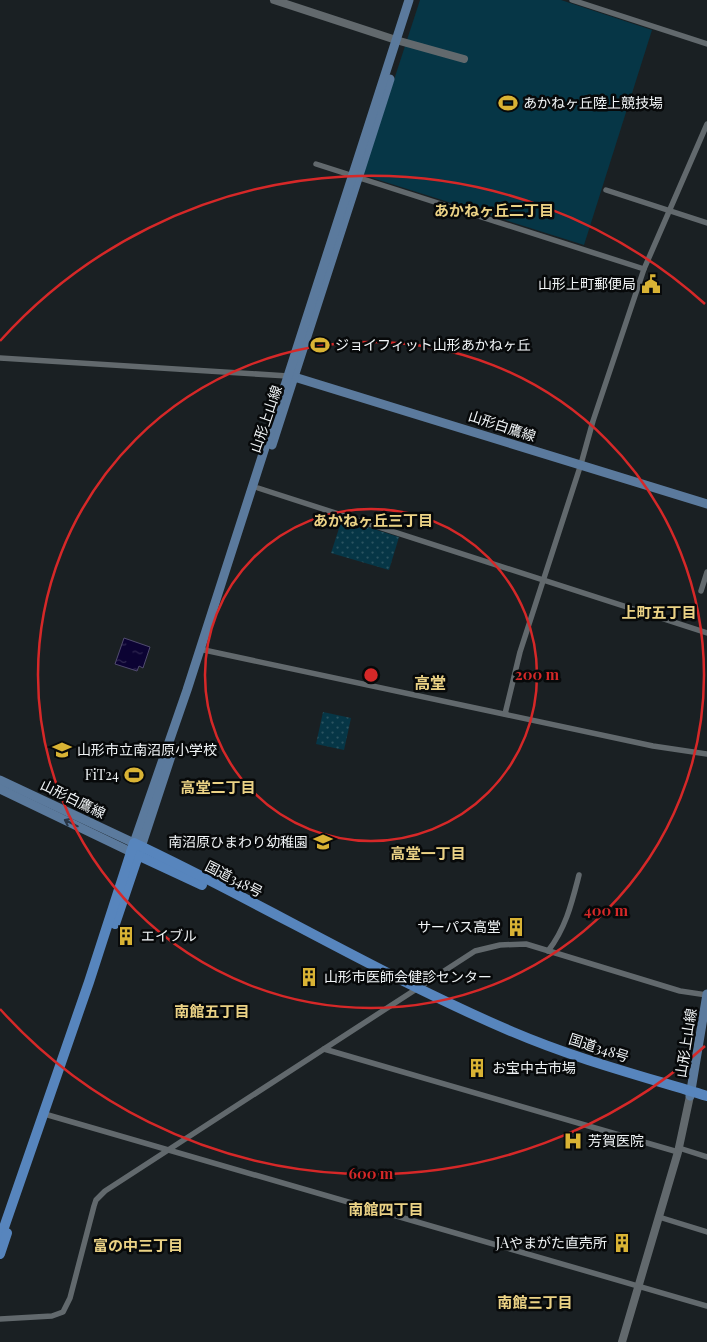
<svg xmlns="http://www.w3.org/2000/svg" width="707" height="1342" font-family="'Playfair Display','Noto Sans JP',serif">
<style>
.park{fill:url(#park-dots)}
.pitch{fill:#063646}
.water{fill:url(#water-ripples);stroke:#504b6e}
.lines{fill:none;stroke-linecap:round;stroke-linejoin:round}
.street{stroke:#62696d;stroke-width:5.5}
.secondary{stroke:#62696d;stroke-width:8}
.primary{stroke:#5b7a9d;stroke-width:9}
.highway{stroke:#5785bd;stroke-width:10}
.oneway{stroke:#293645}
.ring{fill:none;stroke:#d62828;stroke-width:2.5}
.labels{text-anchor:middle;stroke-width:5;stroke-linejoin:round;paint-order:stroke}
.poi-label{font-size:14px;fill:#f0f4f6;stroke:#07090a;text-anchor:start}
.street-label{font-size:14px;fill:#f0f4f6;stroke:#07090a}
.neighbourhood-label{font-size:15px;font-weight:bold;fill:#ebd285;stroke:#07090a}
.quarter-label{font-size:16px;font-weight:bold;fill:#ebd285;stroke:#07090a}
.centre{fill:#d62828;stroke:#07090a;stroke-width:2.5}
.ring-label{font-size:15px;text-anchor:middle;font-weight:bold;fill:#d62828;stroke:#07090a;stroke-width:5;stroke-linejoin:round;paint-order:stroke}
</style>
<defs>
<pattern id="park-dots" width="8" height="8" patternUnits="userSpaceOnUse" patternTransform="scale(1.25)"><rect width="8" height="8" fill="#063646"/><path d="M2 2h.1M6 6h.1" fill="none" stroke="#2b5461" stroke-width="1.8" stroke-linecap="round"/></pattern>
<pattern id="water-ripples" width="26" height="14" patternUnits="userSpaceOnUse" patternTransform="scale(1.25)"><rect width="26" height="14" fill="#0c0333"/><path d="M2 4q2-2 4 0t4 0M15 11q2-2 4 0t4 0" fill="none" stroke="#302851"/></pattern>
</defs>
<rect width="100%" height="100%" fill="#1a2023"/>
<g class="park">
<path d="M 342,519 L 399,537 L 389,570 L 331,553 Z"/>
<path d="M 323,712 L 351,718 L 344,750 L 316,744 Z"/>
</g>
<path class="pitch" d="M 420,0 L 561,0 L 652,30 L 584,245 L 363,175 Z"/>
<path class="water" d="M 124,638 L 150,647 L 143,668 L 139,666 L 137,671 L 115,664 Z"/>
<g class="lines">
<g class="street">
<path d="M 572,0 L 707,44"/>
<path d="M 316,164 L 644,269"/>
<path d="M 606,190 L 707,223"/>
<path d="M 0,358 L 288,376"/>
<path d="M 258,488 L 707,633"/>
<path d="M 701,591 L 707,572"/>
<path d="M 204,650 L 653,746 L 707,754"/>
<path d="M 505,714 L 520,652 L 581,464 L 593,421 L 644,269 L 707,124"/>
<path d="M 548,951 C 566,928 572,902 579,875"/>
<path d="M 324,1049 L 678,1152"/>
<path d="M 48,1115 C 267,1180 488,1241 707,1306"/>
<path d="M 679,1148 L 707,1157"/>
<path d="M 659,1217 L 707,1232"/>
<path d="M 0,1319 L 52,1316 L 63,1312 L 70,1298 L 94,1206 L 96,1200 L 105,1191 L 475,951 L 500,945 L 526,944 L 680,991 L 707,995"/>
</g>
<g class="secondary">
<path d="M 274,0 L 396,40 L 464,59"/>
<path d="M 622,1342 L 678,1152 L 690,1096"/>
</g>
<g class="primary">
<path d="M 291,376 L 707,504"/>
<path d="M 272,445 L 390,79"/>
<path d="M 0,780 L 134,843 L 187,690 L 409,0"/>
<path d="M 0,789 L 131,852"/>
<path d="M 141,847 L 174,747"/>
<path d="M 690,1096 L 707,994"/>
</g>
<g class="highway">
<path d="M 131,852 L 202,885"/>
<path d="M 115,924 L 140,850"/>
<path d="M 0,1239 L 89,982 L 134,843 C 262,903 383,977 513,1032 C 576,1059 642,1076 707,1096"/>
<path d="M 0,1254 L 7,1233"/>
</g>
</g>
<defs><path id="oneway-shaft" d="M-6 0H5M1.5-3L5.5 0L1.5 3" fill="none" stroke-width="1.6" stroke-linecap="round" stroke-linejoin="round" transform="scale(1.25)"/></defs>
<use class="oneway" href="#oneway-shaft" transform="translate(71 823) rotate(-154)"/>
<g class="ring">
<circle cx="371" cy="675" r="166"/>
<circle cx="371" cy="675" r="333"/>
<path d="M705 1046A499 499 0 0 1 0 1009M0 341A499 499 0 0 1 705 304"/>
</g>
<defs>
<g id="stadium-bare" transform="scale(1.5)"><path d="M0-5a6.5 5 0 1 0 0 10a6.5 5 0 1 0 0-10ZM-3.5-1.8h7v3.6h-7Z" fill="#d9b334" stroke="#07090a" stroke-width="2.5" paint-order="stroke"/></g>
<g id="civic-bare" transform="scale(1.5)"><path d="M-.6-6.5H3V-4.5H.6V-3L4-1V1h2V6H-6V1h2V-1L-.6-3ZM-1.2 2.5V6h2.4V2.5Z" fill="#d9b334" stroke="#07090a" stroke-width="2.5" paint-order="stroke"/></g>
<g id="school-bare" transform="scale(1.5)"><path d="M0-5L7-2L0 1L-7-2ZM-4 1L0 2.5L4 1V4Q0 6-4 4Z" fill="#d9b334" stroke="#07090a" stroke-width="2.5" paint-order="stroke"/></g>
<g id="building-bare" transform="scale(1.5)"><path d="M-4-6H4V6H1V3H-1V6H-4ZM-2.5-4.3h1.7v1.8h-1.7ZM.8-4.3h1.7v1.8H.8ZM-2.5-1h1.7V.8h-1.7ZM.8-1h1.7V.8H.8Z" fill="#d9b334" stroke="#07090a" stroke-width="2.5" paint-order="stroke"/></g>
<g id="hospital-bare" transform="scale(1.5)"><path d="M-5-5h3v3.5h4V-5h3V5h-3V1.5h-4V5h-3Z" fill="#d9b334" stroke="#07090a" stroke-width="2.5" paint-order="stroke"/></g>
</defs>
<g fill-rule="evenodd">
<use href="#stadium-bare" x="508" y="103"/>
<use href="#civic-bare" x="651" y="284"/>
<use href="#stadium-bare" x="320" y="345"/>
<use href="#school-bare" x="62" y="750"/>
<use href="#stadium-bare" x="134" y="775"/>
<use href="#school-bare" x="323" y="842"/>
<use href="#building-bare" x="516" y="927"/>
<use href="#building-bare" x="126" y="936"/>
<use href="#building-bare" x="309" y="977"/>
<use href="#building-bare" x="477" y="1068"/>
<use href="#hospital-bare" x="573" y="1141"/>
<use href="#building-bare" x="622" y="1243"/>
</g>
<g class="labels">
<g class="poi-label">
<text x="523" y="108">あかねヶ丘陸上競技場</text>
<text x="636" y="289" text-anchor="end">山形上町郵便局</text>
<text x="335" y="350">ジョイフィット山形あかねヶ丘</text>
<text x="77" y="755">山形市立南沼原小学校</text>
<text x="119" y="780" text-anchor="end">FiT24</text>
<text x="308" y="847" text-anchor="end">南沼原ひまわり幼稚園</text>
<text x="501" y="932" text-anchor="end">サーパス高堂</text>
<text x="141" y="941">エイブル</text>
<text x="324" y="982">山形市医師会健診センター</text>
<text x="492" y="1073">お宝中古市場</text>
<text x="588" y="1146">芳賀医院</text>
<text x="607" y="1248" text-anchor="end">JAやまがた直売所</text>
</g>
<g class="street-label">
<text transform="translate(266 419) rotate(-71)" y="5">山形上山線</text>
<text transform="translate(502 426) rotate(18)" y="5">山形白鷹線</text>
<text transform="translate(73 799) rotate(26)" y="5">山形白鷹線</text>
<text transform="translate(234 879) rotate(27)" y="5">国道348号</text>
<text transform="translate(686 1043) rotate(-81)" y="5">山形上山線</text>
<text transform="translate(599 1048) rotate(18)" y="5">国道348号</text>
</g>
<g class="neighbourhood-label">
<text x="494" y="216">あかねヶ丘二丁目</text>
<text x="373" y="526">あかねヶ丘三丁目</text>
<text x="659" y="618">上町五丁目</text>
<text x="218" y="793">高堂二丁目</text>
<text x="428" y="859">高堂一丁目</text>
<text x="212" y="1017">南館五丁目</text>
<text x="386" y="1215">南館四丁目</text>
<text x="138" y="1251">富の中三丁目</text>
<text x="535" y="1308">南館三丁目</text>
</g>
<g class="quarter-label">
<text x="430" y="689">高堂</text>
</g>
</g>
<circle cx="371" cy="675" r="8" class="centre"/>
<g class="ring-label">
<text x="537" y="680">200 m</text>
<text x="606" y="916">400 m</text>
<text x="371" y="1179">600 m</text>
</g>
</svg>
